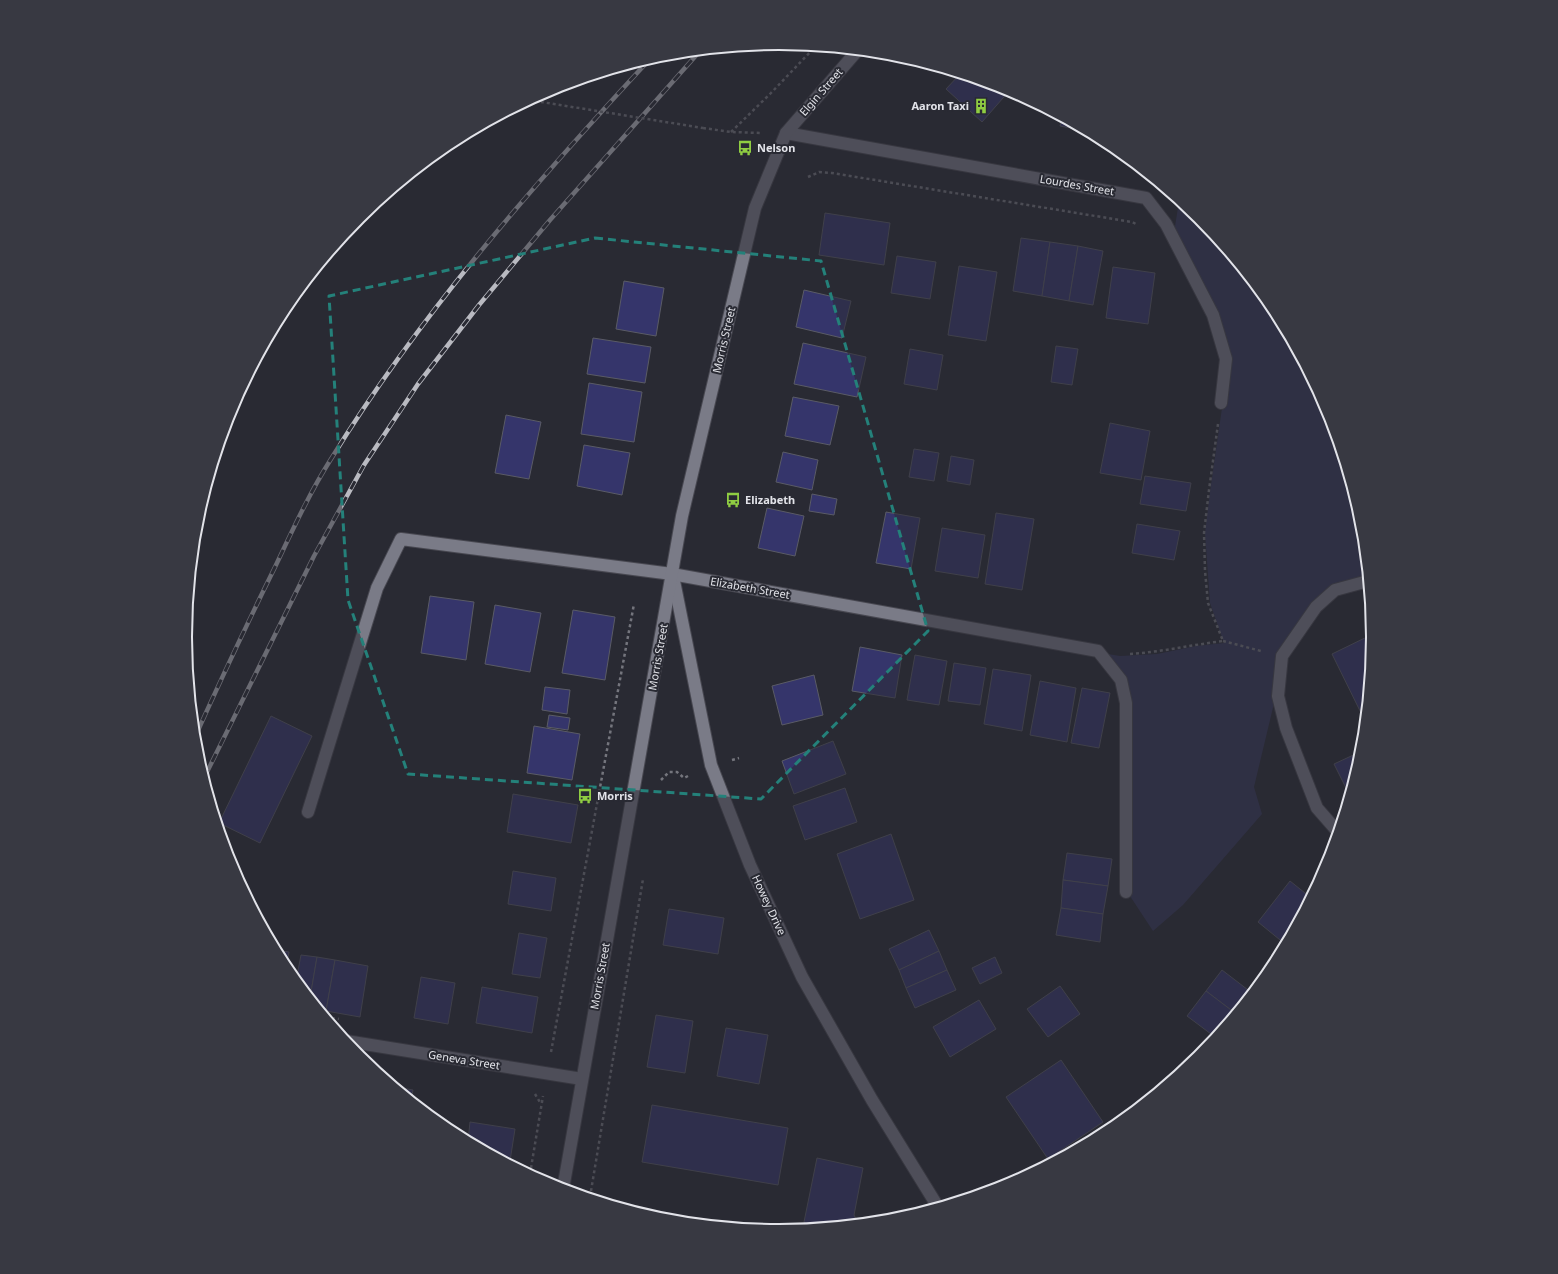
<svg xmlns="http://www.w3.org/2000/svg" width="1558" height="1274" font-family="'Noto Sans',sans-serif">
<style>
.green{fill:#363859}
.building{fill:#35356b;stroke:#5a5b66}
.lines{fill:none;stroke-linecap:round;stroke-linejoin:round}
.minor-casing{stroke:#484851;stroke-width:14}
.path{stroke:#74757d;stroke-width:2.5;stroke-dasharray:3 3;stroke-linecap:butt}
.minor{stroke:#7a7b87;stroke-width:12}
.rail-casing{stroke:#b9bac1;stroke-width:4.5}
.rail{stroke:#292a33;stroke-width:3;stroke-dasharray:9;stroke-linecap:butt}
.path-bridge{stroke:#74757d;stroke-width:2.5;stroke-dasharray:3 3;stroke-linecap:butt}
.marked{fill:none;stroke:#24817a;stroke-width:3;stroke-dasharray:8 5;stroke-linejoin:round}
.labels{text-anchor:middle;stroke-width:4;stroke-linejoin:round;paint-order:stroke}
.street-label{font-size:11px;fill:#e2e3e9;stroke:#292a33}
.poi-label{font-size:11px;font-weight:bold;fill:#e2e3e9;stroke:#292a33;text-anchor:start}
.rim{fill:none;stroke:#e2e3e9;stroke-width:2}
</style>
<rect width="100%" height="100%" fill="#292a33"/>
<path class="green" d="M 1179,201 L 1199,217 L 1273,307 L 1328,410 L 1362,521 L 1367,579 L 1333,588 L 1281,651 L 1276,695 L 1254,787 L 1262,814 L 1183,905 L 1153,931 L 1128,893 L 1128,702 L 1102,653 L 1120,656 L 1157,654 L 1196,646 L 1224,643 L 1210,603 L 1205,533 L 1210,492 L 1229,359 L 1174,233 Z"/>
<g class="building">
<path d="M 960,74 L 1007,88 L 1010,90 L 982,122 L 946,89 Z"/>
<path d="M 1062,118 L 1086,131 L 1060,126 Z"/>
<path d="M 825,213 L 890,223 L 884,265 L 819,255 Z"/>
<path d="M 1021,238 L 1050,242 L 1042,296 L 1013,291 Z"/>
<path d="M 1050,242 L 1078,246 L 1069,301 L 1042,296 Z"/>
<path d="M 1078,246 L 1103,251 L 1093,305 L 1069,301 Z"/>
<path d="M 897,256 L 936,262 L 930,299 L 891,293 Z"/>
<path d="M 959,266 L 997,272 L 986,341 L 948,335 Z"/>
<path d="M 1113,267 L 1155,273 L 1148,324 L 1106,318 Z"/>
<path d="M 624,281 L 664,288 L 656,336 L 616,329 Z"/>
<path d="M 804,290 L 851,301 L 842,338 L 796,327 Z"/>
<path d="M 593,338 L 651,347 L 645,383 L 587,374 Z"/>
<path d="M 803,343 L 866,357 L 857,397 L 794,384 Z"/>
<path d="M 1056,346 L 1078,349 L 1072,385 L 1051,382 Z"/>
<path d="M 910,349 L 943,355 L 937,390 L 904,384 Z"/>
<path d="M 589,383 L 642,392 L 634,442 L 581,434 Z"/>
<path d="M 793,397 L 839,406 L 830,445 L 785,436 Z"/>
<path d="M 506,415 L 541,422 L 529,479 L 495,473 Z"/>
<path d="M 1110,423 L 1150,431 L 1141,480 L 1100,473 Z"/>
<path d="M 584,445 L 630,453 L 622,495 L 577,486 Z"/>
<path d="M 914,449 L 939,453 L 934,481 L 909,477 Z"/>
<path d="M 783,452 L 818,460 L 812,490 L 776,482 Z"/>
<path d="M 951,456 L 974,460 L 970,485 L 947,481 Z"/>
<path d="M 1145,476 L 1191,483 L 1186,511 L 1140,504 Z"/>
<path d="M 812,494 L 837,499 L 834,515 L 809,511 Z"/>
<path d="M 767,508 L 804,516 L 795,556 L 758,548 Z"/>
<path d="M 886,512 L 920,518 L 911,569 L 876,563 Z"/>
<path d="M 996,513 L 1034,519 L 1022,590 L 985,584 Z"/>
<path d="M 1137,524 L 1180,531 L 1174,560 L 1132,553 Z"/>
<path d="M 942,528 L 985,535 L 978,578 L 935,571 Z"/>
<path d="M 430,596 L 474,602 L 466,660 L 421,653 Z"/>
<path d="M 495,605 L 541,613 L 530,672 L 485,664 Z"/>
<path d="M 573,610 L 615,617 L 605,680 L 562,673 Z"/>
<path d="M 1373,634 L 1373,637 L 1365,721 L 1332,654 Z"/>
<path d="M 860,647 L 902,655 L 895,698 L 852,691 Z"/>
<path d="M 915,655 L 947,661 L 939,705 L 907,700 Z"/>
<path d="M 954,663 L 986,668 L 980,705 L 948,701 Z"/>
<path d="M 993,669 L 1031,675 L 1022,731 L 984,724 Z"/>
<path d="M 814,675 L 823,715 L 782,725 L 772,686 Z"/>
<path d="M 1040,681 L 1076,688 L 1067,742 L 1030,735 Z"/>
<path d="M 545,687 L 570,690 L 567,714 L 542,710 Z"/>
<path d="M 1082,688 L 1110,693 L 1099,748 L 1071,743 Z"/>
<path d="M 549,715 L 570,718 L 568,730 L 547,727 Z"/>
<path d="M 271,716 L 312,736 L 260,843 L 219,823 Z"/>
<path d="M 534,726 L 580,734 L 572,780 L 527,773 Z"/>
<path d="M 833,741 L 846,774 L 794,794 L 782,761 Z"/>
<path d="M 1362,751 L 1362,753 L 1349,794 L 1334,764 Z"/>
<path d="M 845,788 L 857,822 L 805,840 L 793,806 Z"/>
<path d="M 513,794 L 578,805 L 571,843 L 507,832 Z"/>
<path d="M 891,834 L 914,900 L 860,919 L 837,854 Z"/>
<path d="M 1067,853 L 1112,859 L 1108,886 L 1063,880 Z"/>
<path d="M 513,871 L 556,878 L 551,911 L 508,904 Z"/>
<path d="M 1063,880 L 1108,886 L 1103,914 L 1061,908 Z"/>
<path d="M 1290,881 L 1310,897 L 1285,944 L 1258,922 Z"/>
<path d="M 1061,908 L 1103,914 L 1100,942 L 1056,935 Z"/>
<path d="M 669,909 L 724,918 L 718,954 L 663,945 Z"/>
<path d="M 929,930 L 939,951 L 899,970 L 889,949 Z"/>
<path d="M 519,933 L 547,938 L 540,978 L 512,974 Z"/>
<path d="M 276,950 L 289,952 L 286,968 L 285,967 Z"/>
<path d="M 939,951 L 947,970 L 906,988 L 899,970 Z"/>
<path d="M 301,955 L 317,957 L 310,998 L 296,981 Z"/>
<path d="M 317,957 L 335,960 L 326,1011 L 320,1010 L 310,998 Z"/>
<path d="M 995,957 L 1002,973 L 980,984 L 972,968 Z"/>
<path d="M 335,960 L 368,966 L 360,1017 L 326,1011 Z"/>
<path d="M 947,970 L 956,990 L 915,1008 L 906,988 Z"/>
<path d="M 1222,970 L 1252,993 L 1235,1013 L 1206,991 Z"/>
<path d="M 421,977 L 455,983 L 448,1024 L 414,1018 Z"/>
<path d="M 1060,986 L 1080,1014 L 1048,1037 L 1027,1009 Z"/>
<path d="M 482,987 L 538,997 L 532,1033 L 476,1023 Z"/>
<path d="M 1206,991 L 1235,1013 L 1215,1037 L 1187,1016 Z"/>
<path d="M 979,1000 L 996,1029 L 950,1057 L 933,1027 Z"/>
<path d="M 656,1015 L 693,1021 L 685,1073 L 647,1067 Z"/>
<path d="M 726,1028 L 768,1035 L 759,1084 L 717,1076 Z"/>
<path d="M 1061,1060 L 1103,1122 L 1048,1159 L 1006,1097 Z"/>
<path d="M 396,1087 L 413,1090 L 411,1100 Z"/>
<path d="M 652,1105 L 788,1128 L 778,1185 L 642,1162 Z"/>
<path d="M 470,1122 L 515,1129 L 510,1161 L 503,1160 L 468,1141 Z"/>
<path d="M 817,1158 L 863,1168 L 854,1215 L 858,1223 L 808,1228 L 804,1222 Z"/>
</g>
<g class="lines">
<g class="minor-casing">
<g id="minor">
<path d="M 786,133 L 1146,198 L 1166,224 L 1213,315 L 1226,359 L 1221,403"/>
<path d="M 674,581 L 711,765 L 750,865 L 802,977 L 872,1100 L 938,1207"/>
<path d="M 308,812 L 377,588 L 401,539 L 672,574 L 1098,651 L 1121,680 L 1126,703 L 1126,892"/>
<path d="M 1338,832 L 1317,808 L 1286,728 L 1278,696 L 1282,656 L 1316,607 L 1335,590 L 1368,581"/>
<path d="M 346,1041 L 582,1079"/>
<path d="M 563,1189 L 682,516 L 755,208 L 786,133 L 857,51"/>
</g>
</g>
<g class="path">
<path d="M 703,128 L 731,132 L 762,133"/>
<path d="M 731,132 L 770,94 L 815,47"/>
<path d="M 808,177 L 819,172 L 832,173 L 1132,222 L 1136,224"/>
<path d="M 1223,641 L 1261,651"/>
<path d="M 1130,654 C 1161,652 1191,645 1223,641 L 1208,603 L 1205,571 L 1204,533 L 1209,490 L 1218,424"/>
<path d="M 732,760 L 739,758"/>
<path d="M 661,780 L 669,772 L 677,772 L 684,778 L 690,775"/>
<path d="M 326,1017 L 339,1019"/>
<path d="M 551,1052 L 634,604"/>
<path d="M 535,1094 L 541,1104"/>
<path d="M 530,1174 L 543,1096"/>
<path d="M 590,1197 L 643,879"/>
</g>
<use href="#minor" class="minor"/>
<g class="rail-casing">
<g id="rail">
<path d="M 195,737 C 221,679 248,622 276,565 C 293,529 310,492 331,459 C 421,313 534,184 650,59"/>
<path d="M 204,778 L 314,556 L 364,465 L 418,384 L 479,305 L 550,220 L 700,51"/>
</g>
</g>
<use href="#rail" class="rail"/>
<path class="path-bridge" d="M 529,100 L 703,128"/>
</g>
<path d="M0 0H1558V1274H0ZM 595,238 L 821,261 L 928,631 L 761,799 L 408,774 L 348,600 L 329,296 Z" fill="#292a33" fill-opacity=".55" fill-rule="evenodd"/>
<path class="marked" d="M 595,238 L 821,261 L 928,631 L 761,799 L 408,774 L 348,600 L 329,296 Z"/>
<defs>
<g id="building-bare" transform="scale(1.2)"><path d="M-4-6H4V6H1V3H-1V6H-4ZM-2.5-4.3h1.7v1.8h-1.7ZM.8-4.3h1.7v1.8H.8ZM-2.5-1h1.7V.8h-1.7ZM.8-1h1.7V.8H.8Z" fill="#8fcd42" stroke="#292a33" stroke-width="2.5" paint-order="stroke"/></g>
<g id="bus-bare" transform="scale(1.2)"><path d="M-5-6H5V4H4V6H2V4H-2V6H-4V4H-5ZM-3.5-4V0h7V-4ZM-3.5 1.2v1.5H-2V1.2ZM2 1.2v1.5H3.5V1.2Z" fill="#8fcd42" stroke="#292a33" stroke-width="2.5" paint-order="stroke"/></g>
</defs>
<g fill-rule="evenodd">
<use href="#building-bare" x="981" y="106"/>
<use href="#bus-bare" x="745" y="148"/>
<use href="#bus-bare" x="733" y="500"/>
<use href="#bus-bare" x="585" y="796"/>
</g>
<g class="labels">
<g class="street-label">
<text transform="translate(821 92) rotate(-49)" y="4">Elgin Street</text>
<text transform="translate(1077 185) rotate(10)" y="4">Lourdes Street</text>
<text transform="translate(724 340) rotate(-77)" y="4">Morris Street</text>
<text transform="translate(750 588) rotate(10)" y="4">Elizabeth Street</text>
<text transform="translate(658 657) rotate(-80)" y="4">Morris Street</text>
<text transform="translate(769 905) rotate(65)" y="4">Howey Drive</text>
<text transform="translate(600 976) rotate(-80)" y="4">Morris Street</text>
<text transform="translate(464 1060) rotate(9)" y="4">Geneva Street</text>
</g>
<g class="poi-label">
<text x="969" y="110" text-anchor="end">Aaron Taxi</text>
<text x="757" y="152">Nelson</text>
<text x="745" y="504">Elizabeth</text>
<text x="597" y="800">Morris</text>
</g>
</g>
<path d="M0 0H1558V1274H0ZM192 637a587 587 0 1 1 1174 0a587 587 0 1 1-1174 0Z" fill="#383942" fill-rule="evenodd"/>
<path class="rim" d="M192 637a587 587 0 1 1 1174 0a587 587 0 1 1-1174 0Z"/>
</svg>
